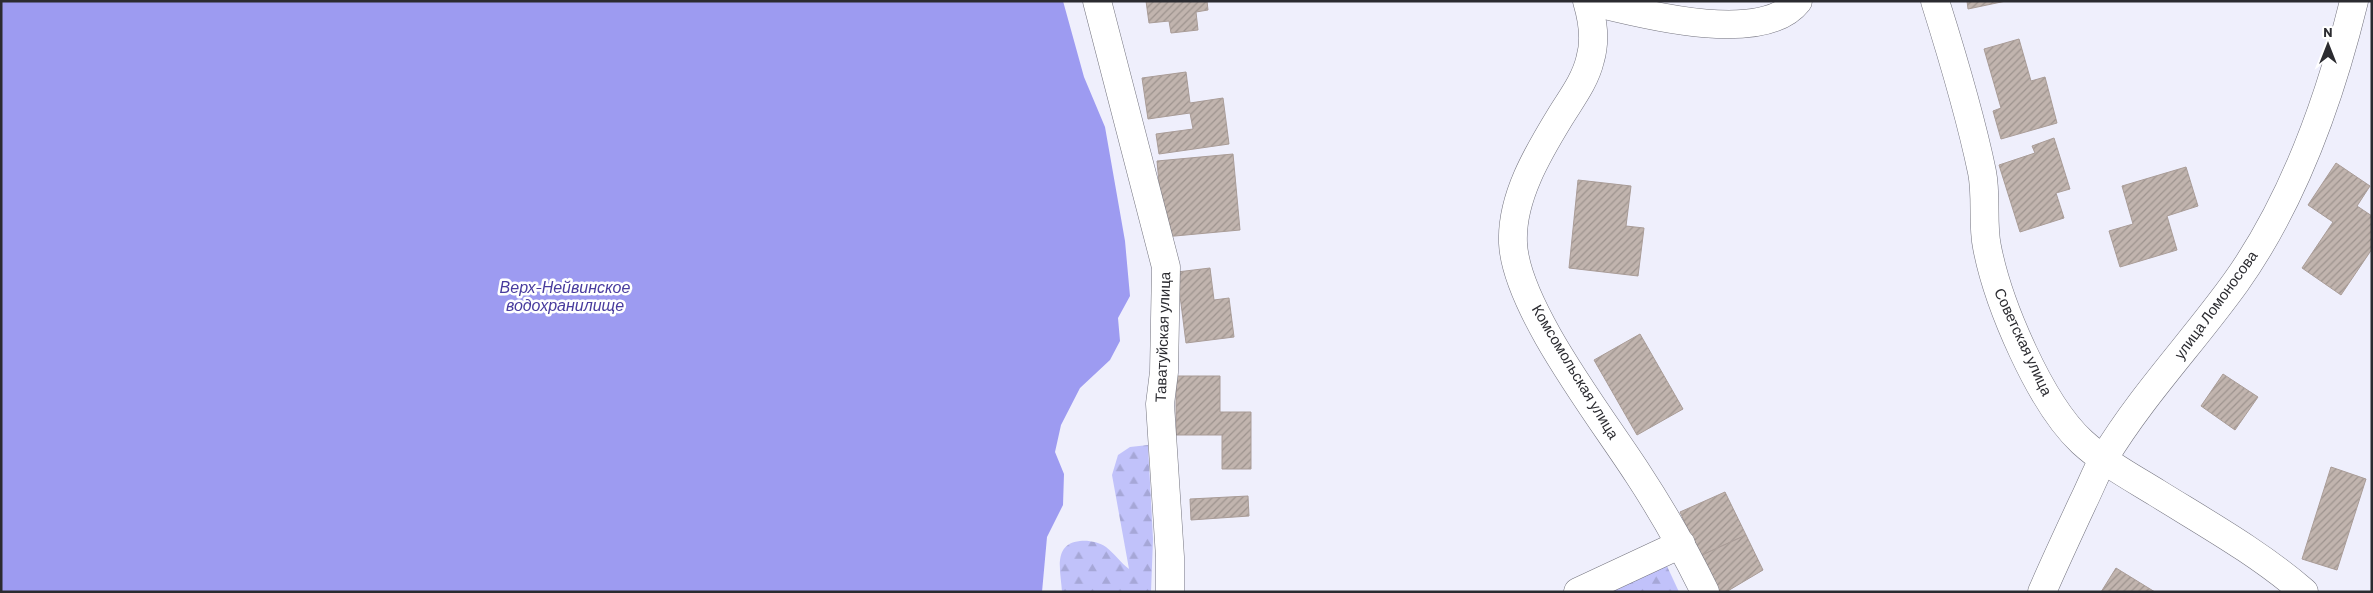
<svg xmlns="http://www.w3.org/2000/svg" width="2373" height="593" font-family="Barlow,sans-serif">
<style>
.forest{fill:url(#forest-firs)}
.water{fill:#9d9bf1}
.building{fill:url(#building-hatch);stroke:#a99c97}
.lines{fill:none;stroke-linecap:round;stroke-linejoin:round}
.minor-casing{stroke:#73737e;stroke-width:29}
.minor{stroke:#fff;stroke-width:28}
.labels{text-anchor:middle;stroke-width:5;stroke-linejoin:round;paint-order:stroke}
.street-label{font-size:15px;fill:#2b2b30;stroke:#fff}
.water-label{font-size:16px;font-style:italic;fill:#493c9e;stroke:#fff}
</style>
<defs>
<pattern id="forest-firs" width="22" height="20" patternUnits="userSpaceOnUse" patternTransform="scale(1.25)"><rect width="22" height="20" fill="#c1c2fa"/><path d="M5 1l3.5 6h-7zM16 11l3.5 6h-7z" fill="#a6a7d7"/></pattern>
<pattern id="building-hatch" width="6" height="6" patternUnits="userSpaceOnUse" patternTransform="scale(1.25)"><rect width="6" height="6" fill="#c1b4ae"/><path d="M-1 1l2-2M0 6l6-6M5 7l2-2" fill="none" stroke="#9d938e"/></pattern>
</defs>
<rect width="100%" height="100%" fill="#efeffc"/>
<g class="forest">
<path d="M 1148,445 L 1153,539 L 1151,592 L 1062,592 C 1061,572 1052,544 1080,541 C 1088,540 1099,542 1106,547 C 1114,553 1121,563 1129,569 L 1112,475 L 1118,455 L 1130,447 Z"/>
<path d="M 1666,564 L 1679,592 L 1607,592 Z"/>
</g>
<path class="water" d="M 1,1 L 1063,1 L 1084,77 L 1105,127 L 1125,241 L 1130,296 L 1118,318 L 1120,341 L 1110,360 L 1080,388 L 1061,425 L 1055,452 L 1064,474 L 1063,505 L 1047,537 L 1042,592 L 1,592 Z"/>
<g class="building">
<path d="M 1146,1 L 1207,1 L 1208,10 L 1196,12 L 1198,30 L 1171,33 L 1169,21 L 1149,23 Z"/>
<path d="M 1967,1 L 2006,1 L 1968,9 Z"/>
<path d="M 2019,39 L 2031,81 L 2045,77 L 2057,123 L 2001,139 L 1993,111 L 2001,108 L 1984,49 Z"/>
<path d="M 1186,72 L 1190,103 L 1223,98 L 1229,144 L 1159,154 L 1156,134 L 1193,129 L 1190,113 L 1148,119 L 1142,78 Z"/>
<path d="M 2054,138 L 2070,189 L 2056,193 L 2064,218 L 2020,232 L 1999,165 L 2035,153 L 2032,146 Z"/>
<path d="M 1233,154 L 1240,230 L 1164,237 L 1157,161 Z"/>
<path d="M 2336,163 L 2370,186 L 2357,206 L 2372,216 L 2372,249 L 2341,295 L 2302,268 L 2333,222 L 2308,205 Z"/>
<path d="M 2186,167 L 2198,206 L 2167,216 L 2177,250 L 2120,267 L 2109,231 L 2133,224 L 2122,186 Z"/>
<path d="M 1578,180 L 1631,186 L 1626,226 L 1644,228 L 1638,276 L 1569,268 Z"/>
<path d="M 1210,268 L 1214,300 L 1229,298 L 1234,337 L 1186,343 L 1177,272 Z"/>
<path d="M 1640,334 L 1683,409 L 1637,435 L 1594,360 Z"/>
<path d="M 2223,374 L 2258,397 L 2235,430 L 2201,406 Z"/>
<path d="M 1176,376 L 1220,376 L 1220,412 L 1251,412 L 1251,469 L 1222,469 L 1222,435 L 1176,435 Z"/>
<path d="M 2331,467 L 2366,479 L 2337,570 L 2302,559 Z"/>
<path d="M 1725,492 L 1746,535 L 1700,556 L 1680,512 Z"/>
<path d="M 1248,496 L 1249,516 L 1191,520 L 1190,499 Z"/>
<path d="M 1746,535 L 1763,570 L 1726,592 L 1718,592 L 1700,556 Z"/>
<path d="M 2116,568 L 2155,592 L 2101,592 Z"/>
</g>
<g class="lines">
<g class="minor-casing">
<g id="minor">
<path d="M 1097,1 L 1166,267 L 1164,372 L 1160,404 L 1170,557 L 1170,592"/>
<path d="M 1587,1 C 1593,21 1596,40 1590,60 C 1585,81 1571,99 1560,117 C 1538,153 1511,198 1513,243 C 1516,308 1602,418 1638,474 C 1663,512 1685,551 1705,592"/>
<path d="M 1589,1 C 1638,13 1762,47 1798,1"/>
<path d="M 1935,1 C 1953,58 1970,114 1982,172 C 1987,197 1982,223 1987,247 C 1998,304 2040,403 2082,442 C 2105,463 2131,477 2157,493 C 2207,524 2259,553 2304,592"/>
<path d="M 1578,592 L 1681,544"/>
<path d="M 2042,592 C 2055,562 2069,532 2083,502 C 2090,488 2096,472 2104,458 C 2142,395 2193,342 2236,282 C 2295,199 2330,99 2354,1"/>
</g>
</g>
<use href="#minor" class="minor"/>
</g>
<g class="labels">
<g class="street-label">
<text transform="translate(2216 305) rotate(-54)" y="5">улица Ломоносова</text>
<text transform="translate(1163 337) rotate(-88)" y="5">Таватуйская улица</text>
<text transform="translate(2023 342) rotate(65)" y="5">Советская улица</text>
<text transform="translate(1575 372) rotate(59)" y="5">Комсомольская улица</text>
</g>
<g class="water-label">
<text x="565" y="293">Верх-Нейвинское<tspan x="565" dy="18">водохранилище</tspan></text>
</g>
</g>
<rect width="2373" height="593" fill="none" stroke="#2b2b30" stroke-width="5"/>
<g transform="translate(2328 45)" stroke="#ffffff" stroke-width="4" paint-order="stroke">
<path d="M0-4L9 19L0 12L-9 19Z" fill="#2b2b30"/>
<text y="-8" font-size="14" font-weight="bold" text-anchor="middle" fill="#2b2b30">N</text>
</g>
</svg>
